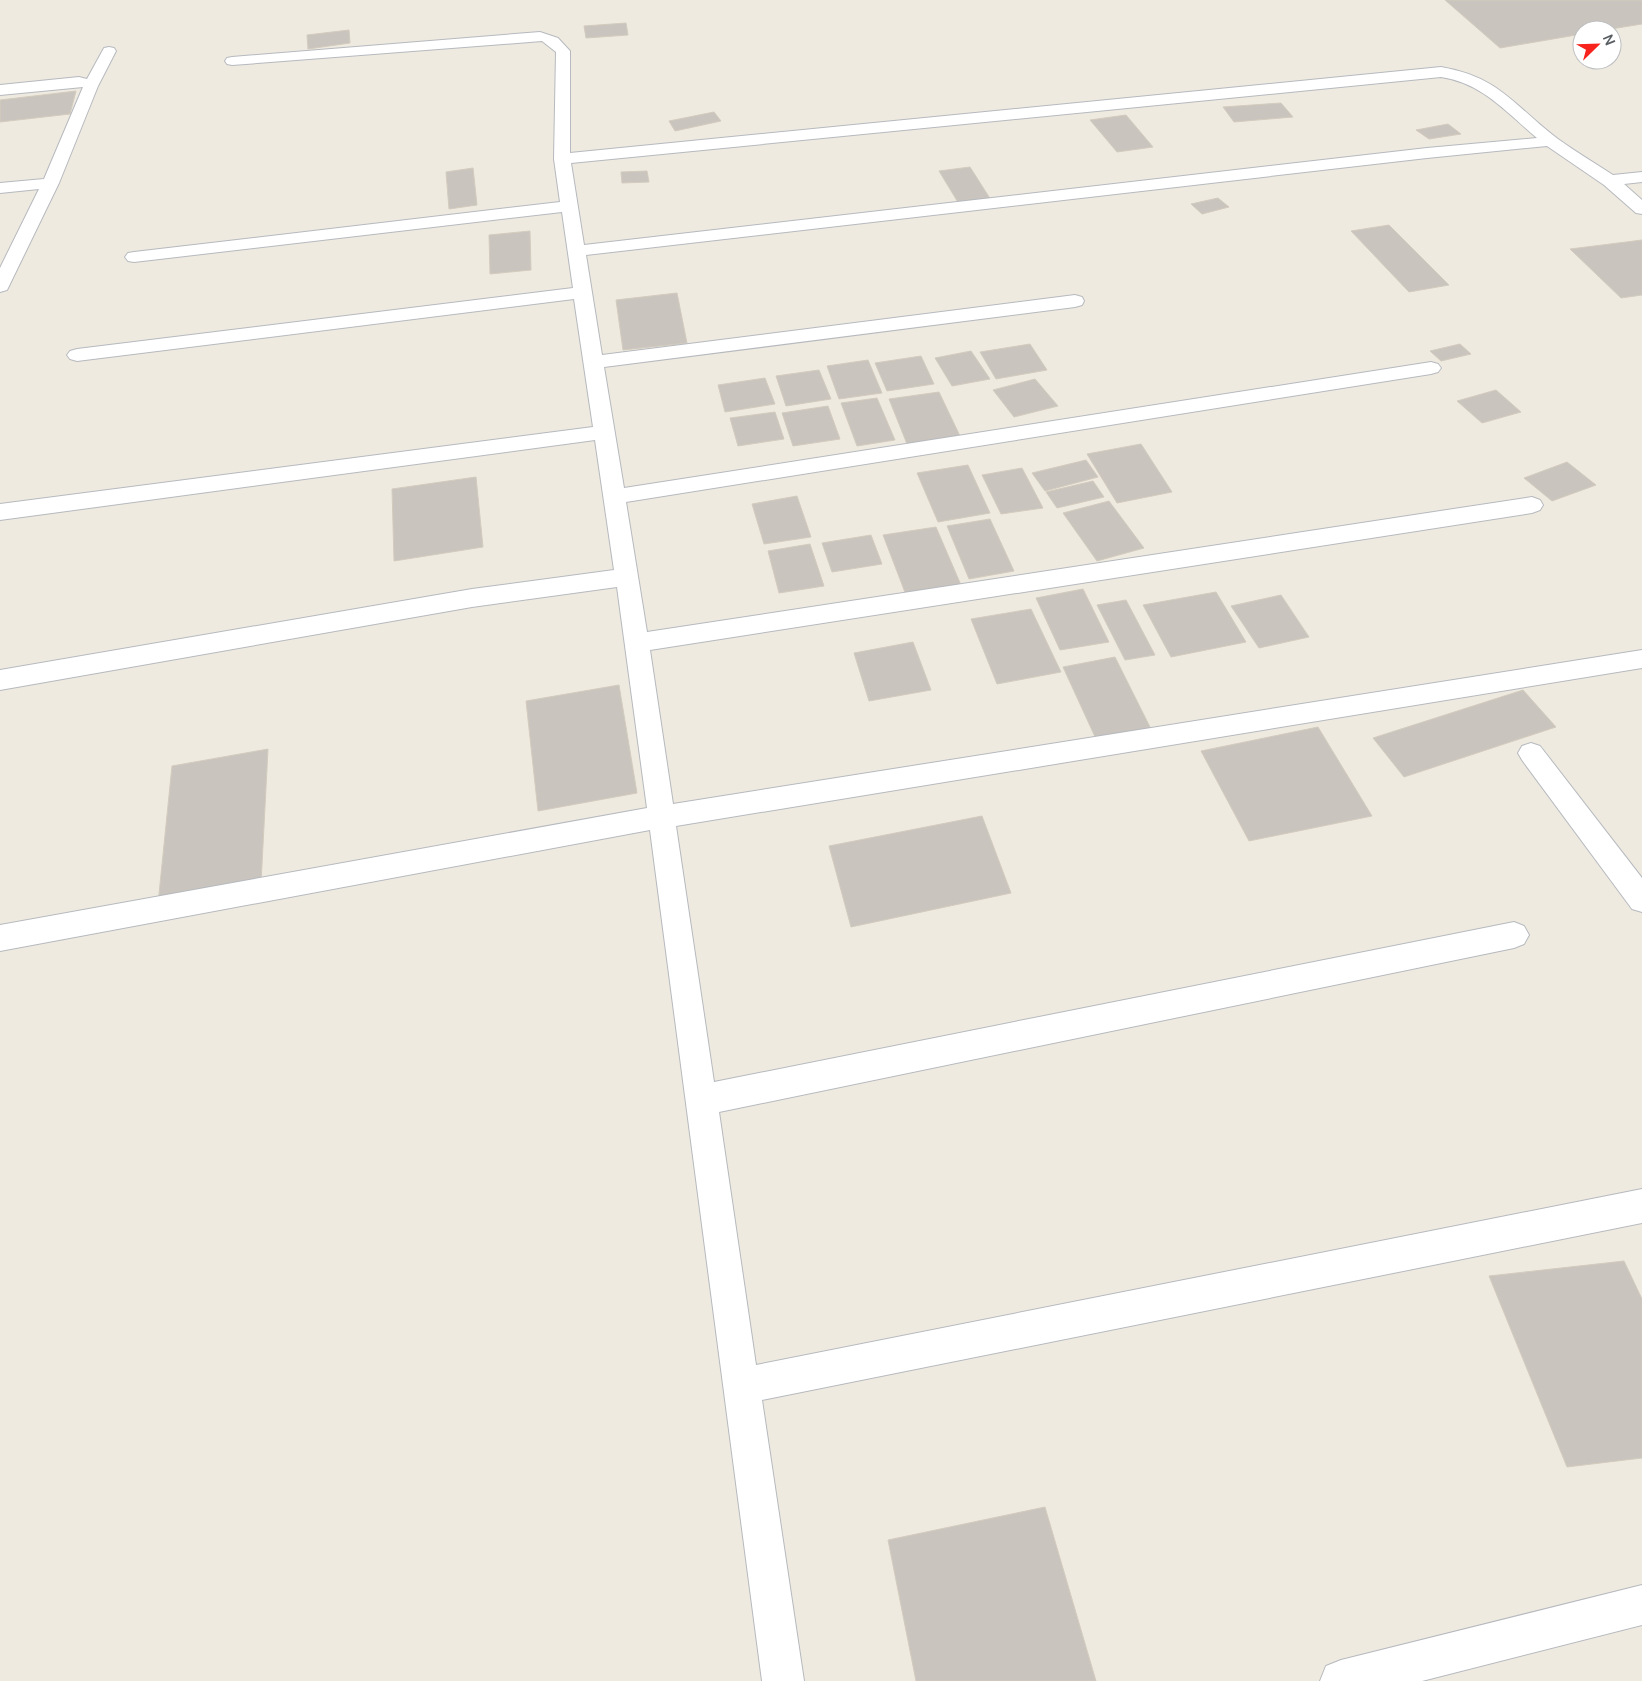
<svg xmlns="http://www.w3.org/2000/svg" width="1642" height="1681" font-family="Manrope,sans-serif">
<style>
.building{fill:#c9c4bd;stroke:#d3cbbe}
.lines{fill:none;stroke-linecap:round;stroke-linejoin:round}
.street-casing{stroke:#b6b9be;stroke-width:2}
.street{fill:#fff;fill-rule:evenodd}
</style>
<rect width="100%" height="100%" fill="#eeeae0"/>
<g class="building">
<path d="M 1445,0 L 1642,0 L 1642,24 L 1605,30 L 1582,30 L 1582,34 L 1500,48 Z"/>
<path d="M 626,23 L 628,35 L 586,38 L 584,26 Z"/>
<path d="M 349,30 L 350,43 L 308,49 L 307,35 Z"/>
<path d="M 76,91 L 70,114 L 0,122 L 0,100 Z"/>
<path d="M 1281,103 L 1293,117 L 1234,122 L 1223,107 Z"/>
<path d="M 714,112 L 721,121 L 675,131 L 669,121 Z"/>
<path d="M 1126,115 L 1153,147 L 1117,152 L 1090,120 Z"/>
<path d="M 1448,124 L 1461,134 L 1429,139 L 1416,130 Z"/>
<path d="M 970,167 L 991,200 L 959,204 L 939,171 Z"/>
<path d="M 473,168 L 477,205 L 449,209 L 446,172 Z"/>
<path d="M 647,171 L 649,182 L 622,183 L 621,172 Z"/>
<path d="M 1218,198 L 1229,207 L 1202,214 L 1191,204 Z"/>
<path d="M 1389,225 L 1449,285 L 1409,292 L 1351,231 Z"/>
<path d="M 530,231 L 531,270 L 490,274 L 489,235 Z"/>
<path d="M 1642,240 L 1642,295 L 1621,298 L 1570,249 Z"/>
<path d="M 677,293 L 687,343 L 623,350 L 616,300 Z"/>
<path d="M 1030,344 L 1047,370 L 996,379 L 980,352 Z"/>
<path d="M 1460,344 L 1471,354 L 1441,361 L 1430,351 Z"/>
<path d="M 971,351 L 990,379 L 952,386 L 935,358 Z"/>
<path d="M 921,356 L 934,384 L 887,391 L 875,363 Z"/>
<path d="M 868,360 L 882,393 L 839,399 L 827,366 Z"/>
<path d="M 819,370 L 831,399 L 786,406 L 776,376 Z"/>
<path d="M 765,378 L 775,404 L 725,412 L 718,385 Z"/>
<path d="M 1035,379 L 1058,406 L 1014,417 L 993,390 Z"/>
<path d="M 1496,390 L 1521,412 L 1482,423 L 1457,401 Z"/>
<path d="M 939,392 L 960,436 L 907,444 L 889,399 Z"/>
<path d="M 877,398 L 895,440 L 857,446 L 841,403 Z"/>
<path d="M 828,406 L 840,439 L 793,446 L 782,413 Z"/>
<path d="M 775,412 L 784,439 L 738,446 L 730,418 Z"/>
<path d="M 1141,444 L 1172,492 L 1117,503 L 1087,454 Z"/>
<path d="M 1086,460 L 1098,477 L 1045,491 L 1032,473 Z"/>
<path d="M 1567,462 L 1596,485 L 1552,501 L 1524,478 Z"/>
<path d="M 968,465 L 990,513 L 938,522 L 917,473 Z"/>
<path d="M 1022,468 L 1043,508 L 1001,514 L 982,475 Z"/>
<path d="M 476,477 L 483,547 L 394,561 L 392,489 Z"/>
<path d="M 1093,481 L 1104,497 L 1057,508 L 1046,492 Z"/>
<path d="M 797,496 L 811,537 L 764,544 L 752,504 Z"/>
<path d="M 1109,501 L 1144,548 L 1097,561 L 1063,513 Z"/>
<path d="M 990,519 L 1014,571 L 969,579 L 947,526 Z"/>
<path d="M 936,527 L 961,585 L 906,595 L 883,535 Z"/>
<path d="M 871,535 L 882,564 L 832,572 L 822,543 Z"/>
<path d="M 810,544 L 824,586 L 779,593 L 768,551 Z"/>
<path d="M 1083,589 L 1109,642 L 1060,650 L 1036,598 Z"/>
<path d="M 1216,592 L 1246,642 L 1171,657 L 1143,605 Z"/>
<path d="M 1281,595 L 1309,637 L 1259,648 L 1231,606 Z"/>
<path d="M 1126,600 L 1155,655 L 1125,660 L 1097,605 Z"/>
<path d="M 1031,609 L 1061,672 L 997,684 L 971,619 Z"/>
<path d="M 913,642 L 931,690 L 869,701 L 854,653 Z"/>
<path d="M 1115,657 L 1151,729 L 1096,739 L 1063,667 Z"/>
<path d="M 619,685 L 637,793 L 538,811 L 526,701 Z"/>
<path d="M 1523,690 L 1556,727 L 1404,777 L 1373,738 Z"/>
<path d="M 1318,727 L 1372,816 L 1249,841 L 1201,751 Z"/>
<path d="M 268,749 L 261,884 L 158,904 L 172,766 Z"/>
<path d="M 982,816 L 1011,893 L 851,927 L 829,846 Z"/>
<path d="M 1624,1261 L 1642,1299 L 1642,1458 L 1567,1467 L 1489,1276 Z"/>
<path d="M 1045,1507 L 1096,1681 L 916,1681 L 888,1540 Z"/>
</g>
<g class="lines">
<g class="street-casing">
<g id="street">
<path d="M 540,32 L 558,38 L 570,51 L 570,153 L 1441,67 C 1500,77 1514,106 1558,139 C 1576,152 1595,163 1613,175 L 1642,172 L 1642,182 L 1624,184 L 1642,200 L 1642,214 L 1636,213 L 1604,185 L 1547,146 L 1427,158 L 586,255 L 602,355 L 1075,295 L 1082,297 L 1084,301 L 1082,305 L 1075,307 L 604,367 L 624,488 L 1431,362 L 1438,364 L 1441,368 L 1438,372 L 1431,374 L 626,502 L 647,632 L 1532,497 L 1540,500 L 1543,505 L 1540,510 L 1532,513 L 650,650 L 673,804 L 1642,650 L 1642,668 L 676,826 L 714,1082 L 1514,922 L 1524,926 L 1529,935 L 1524,944 L 1514,948 L 719,1112 L 756,1365 L 1642,1189 L 1642,1223 L 762,1400 L 804,1681 L 762,1681 L 650,830 L 0,951 L 0,925 L 647,808 L 617,587 L 472,607 L 0,690 L 0,670 L 472,589 L 614,570 L 595,440 L 0,520 L 0,504 L 593,427 L 574,299 L 77,361 L 70,359 L 67,355 L 70,351 L 77,349 L 573,288 L 562,212 L 134,262 L 128,261 L 125,257 L 128,253 L 134,252 L 560,202 L 554,159 L 556,52 L 542,41 L 232,65 L 227,64 L 225,61 L 227,58 L 232,57 ZM 1441,77 C 1482,83 1506,112 1537,138 L 1427,148 L 584,245 L 571,163 Z"/>
<path d="M 109,47 L 114,48 L 116,51 L 98,86 L 59,183 L 9,286 L 7,290 L 0,292 L 0,268 L 39,189 L 0,193 L 0,183 L 44,179 L 83,87 L 0,95 L 0,85 L 79,77 L 87,79 L 104,48 Z"/>
<path d="M 1531,743 L 1540,746 L 1642,878 L 1642,912 L 1632,909 L 1522,760 L 1518,753 L 1522,746 Z"/>
<path d="M 1642,1585 L 1642,1625 L 1422,1681 L 1320,1681 L 1326,1666 L 1341,1660 Z"/>
</g>
</g>
<use href="#street" class="street"/>
</g>
<g transform="translate(1597 45) rotate(67)"><circle r="24" fill="#ffffff" stroke="#bdbfc1"/>
<path d="M0-4L9 19L0 12L-9 19Z" fill="#f7231c"/>
<text y="-8" font-size="14" font-weight="bold" text-anchor="middle" fill="#595e63">N</text>
</g>
</svg>
